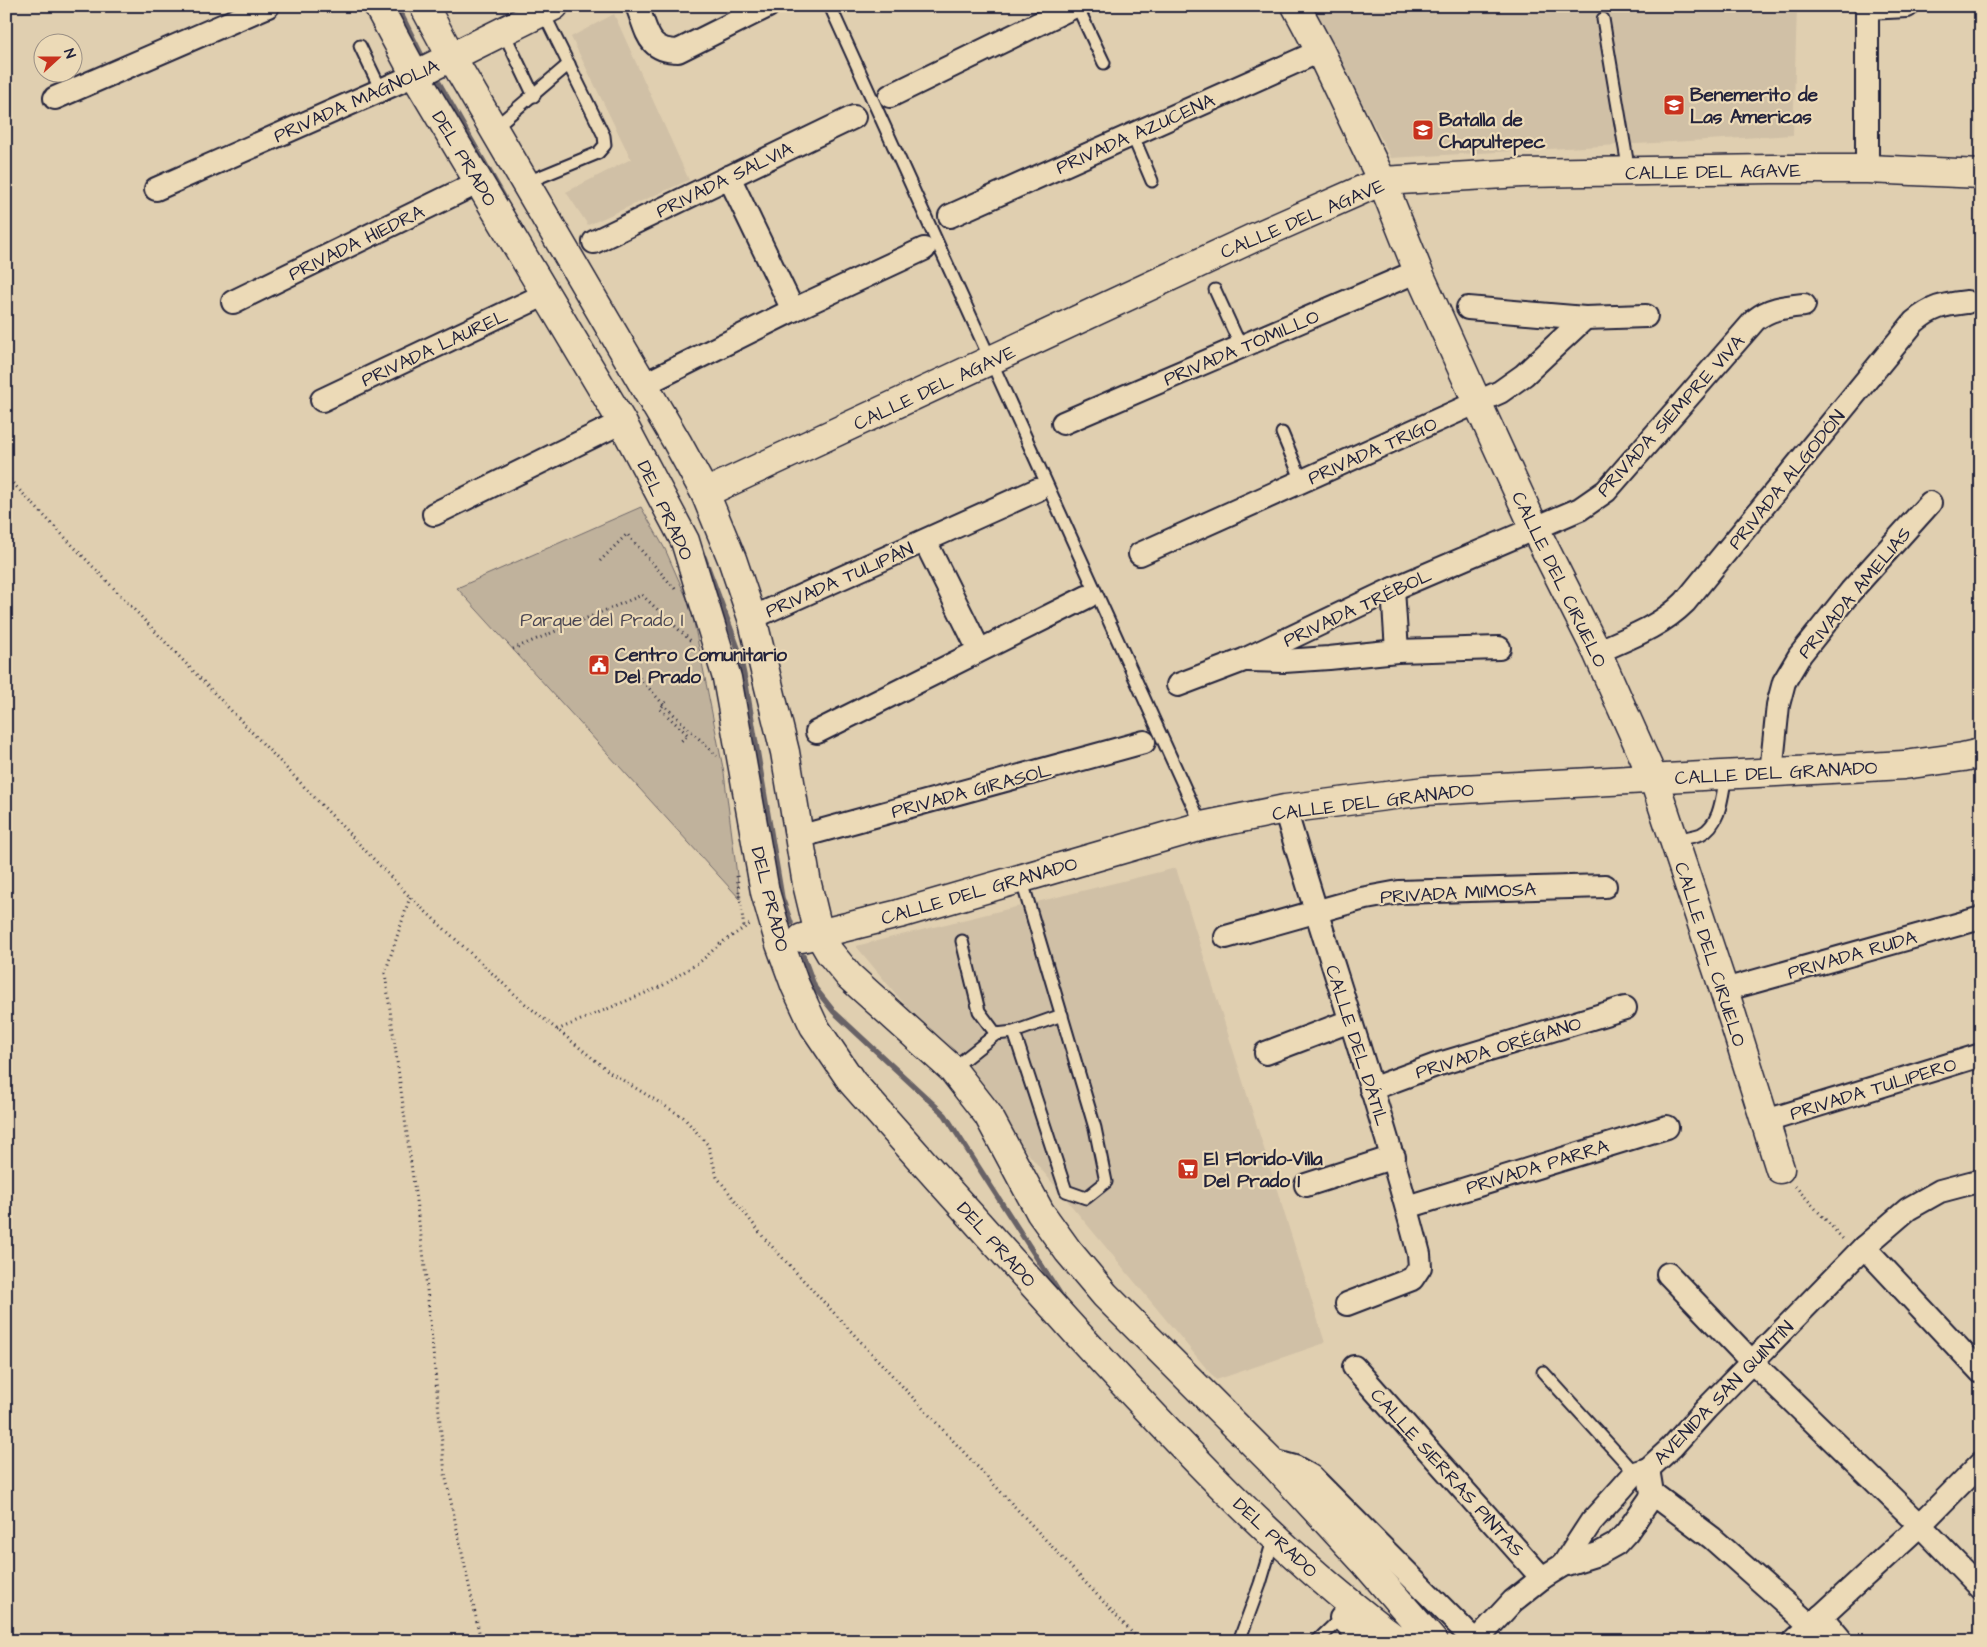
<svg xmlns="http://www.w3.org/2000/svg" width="1987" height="1647" font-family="'Architects Daughter',sans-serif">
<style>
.built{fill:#d0c0a6}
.green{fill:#c0b29c;stroke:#716a6c}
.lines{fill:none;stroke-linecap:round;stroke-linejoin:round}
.stream{stroke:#686266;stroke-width:5.5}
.lane-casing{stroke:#22223b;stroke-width:15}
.street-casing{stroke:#22223b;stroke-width:26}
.secondary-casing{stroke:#22223b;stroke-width:31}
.path{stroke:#22223b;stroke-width:3;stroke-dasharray:1 4;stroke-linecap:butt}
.lane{stroke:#ecdab7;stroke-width:11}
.street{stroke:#ecdab7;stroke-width:22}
.secondary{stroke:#ecdab7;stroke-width:28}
.labels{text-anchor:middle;stroke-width:4.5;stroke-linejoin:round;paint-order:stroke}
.poi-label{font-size:19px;font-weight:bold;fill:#22223b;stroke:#ecdab7;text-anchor:start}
.street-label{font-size:19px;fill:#22223b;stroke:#ecdab7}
.park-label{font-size:19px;fill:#4a4653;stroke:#ecdab7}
</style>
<rect width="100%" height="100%" fill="#e0cfb0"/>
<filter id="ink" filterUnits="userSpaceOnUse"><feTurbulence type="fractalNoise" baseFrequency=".02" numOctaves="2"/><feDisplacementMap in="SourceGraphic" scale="10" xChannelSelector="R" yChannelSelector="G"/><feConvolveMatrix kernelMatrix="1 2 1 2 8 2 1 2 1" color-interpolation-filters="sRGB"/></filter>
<g filter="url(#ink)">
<g class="built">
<path d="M 1315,6 L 1797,6 L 1793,135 L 1391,158 L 1326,32 Z"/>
<path d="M 614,14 L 689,180 L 588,225 L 566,192 L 631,159 L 571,37 Z"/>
<path d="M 1176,868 L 1325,1343 L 1216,1380 L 856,946 Z"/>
</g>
<path class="green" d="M 641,507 L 665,549 L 691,608 L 724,773 L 740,899 L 457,588 Z"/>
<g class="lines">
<g class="stream">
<path d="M 397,6 L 421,54"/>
<path d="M 438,81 L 504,197"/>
<path d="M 704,557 L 739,651 L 746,685 L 782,898 L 791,923"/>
<path d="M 803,956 L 815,988 L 834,1012 L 945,1115 L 1062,1297"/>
</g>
<g class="lane-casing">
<g id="lane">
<path d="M 830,6 L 1202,826"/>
<path d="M 1077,6 L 1104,63"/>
<path d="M 1603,19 L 1629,172"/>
<path d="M 503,31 L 534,96"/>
<path d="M 360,46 L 381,90"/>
<path d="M 493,129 L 569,64"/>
<path d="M 1132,134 L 1152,181"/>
<path d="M 525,183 L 598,153 L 605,145 L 604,136 L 543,12"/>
<path d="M 1215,290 L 1241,347"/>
<path d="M 1282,433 L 1302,481"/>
<path d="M 1674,841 C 1682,838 1693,837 1701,834 C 1721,824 1722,795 1726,775"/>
<path d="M 962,941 L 979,1011 L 996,1034 L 1014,1032 L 1062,1015"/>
<path d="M 1014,1032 L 1066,1191 L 1086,1198 L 1106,1182 L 1095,1128 L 1021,878"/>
<path d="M 952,1069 L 996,1034"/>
<path d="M 1543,1372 L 1635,1473"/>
<path d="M 1239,1641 L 1260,1584 L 1274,1537"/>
<path d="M 1317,1641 L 1341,1618"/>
</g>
</g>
<g class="street-casing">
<g id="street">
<path d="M 637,6 C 648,32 647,51 678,51 L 768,6"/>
<path d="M 1867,6 L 1867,169"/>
<path d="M 1867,8 L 1907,6"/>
<path d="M 890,96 L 1075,6"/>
<path d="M 55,98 L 268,6"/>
<path d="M 729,177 L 793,310"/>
<path d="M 156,189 L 415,75"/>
<path d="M 950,216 L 1320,51"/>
<path d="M 594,242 L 854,117"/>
<path d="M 233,302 L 479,182"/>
<path d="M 1468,308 L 1585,318 L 1646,316"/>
<path d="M 643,385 L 793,310 L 924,249"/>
<path d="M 322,400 L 546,294"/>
<path d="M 1063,423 L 1418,271"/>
<path d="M 434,514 L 622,422"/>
<path d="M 925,541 L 979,650"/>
<path d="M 1140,554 L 1500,392 L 1524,375 L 1585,318"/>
<path d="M 1393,589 L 1397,651"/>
<path d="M 752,618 L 1037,490"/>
<path d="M 1597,652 C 1628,638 1660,627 1685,602 L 1914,322 C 1933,306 1943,305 1967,302"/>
<path d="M 1248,660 L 1284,661 L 1329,658 L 1397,651 L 1499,648"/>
<path d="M 1178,685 L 1244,660 L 1393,589 L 1580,509 L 1606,491 L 1755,320 C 1770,308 1785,307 1804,305"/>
<path d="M 817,732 L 1087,597"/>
<path d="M 1771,773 L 1778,705 L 1784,682 L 1800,655 L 1851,591 L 1930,503"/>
<path d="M 1285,809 C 1329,958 1380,1104 1419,1254 L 1420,1267 L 1412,1279 L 1347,1304"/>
<path d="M 798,837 L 1144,742"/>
<path d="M 1226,937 L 1361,899 L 1399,892 L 1605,886"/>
<path d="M 1724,990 L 1981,918"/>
<path d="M 1266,1053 L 1350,1021"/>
<path d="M 1371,1089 L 1436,1065 L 1625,1008"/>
<path d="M 1766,1121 L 1981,1055"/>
<path d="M 1306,1185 L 1394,1157"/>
<path d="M 1407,1207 L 1667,1127"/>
<path d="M 1864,1247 L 1981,1372"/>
<path d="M 1668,1274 L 1752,1362 L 1920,1525 L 1981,1588"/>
<path d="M 1354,1367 L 1542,1578"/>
<path d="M 1270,1460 L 1295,1467 L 1311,1476 L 1475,1641"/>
<path d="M 1652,1493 L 1712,1538 L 1810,1625"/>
<path d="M 1563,1565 L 1591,1522 L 1621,1489 L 1635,1473 L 1648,1469"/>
<path d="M 1353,1607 L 1341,1618 L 1364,1641"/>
<path d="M 1821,1616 L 1842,1641"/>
<path d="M 1476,1641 L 1513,1601 L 1542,1578 L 1563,1565 L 1598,1554 L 1616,1544 L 1627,1532 L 1650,1499 L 1652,1493 L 1648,1469 L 1672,1447 L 1706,1409 L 1864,1247 L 1908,1209 L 1940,1191 L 1974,1182 L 1981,1183"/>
<path d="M 1794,1641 L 1920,1525 L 1981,1463"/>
</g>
</g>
<g class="secondary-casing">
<g id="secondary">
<path d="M 378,6 L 415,75 L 622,422 L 685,541 L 727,678 L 765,892 L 780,944 L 795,985 L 814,1026 L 852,1082 C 926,1166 1000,1248 1075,1331 C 1176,1441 1278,1551 1398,1641"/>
<path d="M 424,6 L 451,56 L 677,442 L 705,493 L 732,559 L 752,618 L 785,752 L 807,884 L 819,934 L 830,953 L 849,976 L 952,1069 L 988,1115 L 1040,1212 L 1068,1251 L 1105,1295 L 1270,1460 L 1366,1564 L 1433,1641"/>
<path d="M 1296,6 L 1320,51 L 1382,181 L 1418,271 L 1477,402 L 1535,529 L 1597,652 L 1654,780 L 1724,990 L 1780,1169"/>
<path d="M 415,75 L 554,6"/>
<path d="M 705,493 L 1253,238 L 1382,181 L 1522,173 L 1771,169 L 1867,169 L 1981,174"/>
<path d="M 802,938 L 899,914 L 1202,826 L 1285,809 L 1425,791 L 1904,765 L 1963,757 L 1981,753"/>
</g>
</g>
<g class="path">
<path d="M 6,476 L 410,897 L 523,1002 L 611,1073 L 683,1117 L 708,1145 L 717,1177 L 764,1238 L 1140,1641"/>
<path d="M 600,561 L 627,534 L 675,589"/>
<path d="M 513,649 L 642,595 L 692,642"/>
<path d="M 636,674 L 664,705 L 717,756"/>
<path d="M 666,702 L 660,709 L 688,735 L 681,741"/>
<path d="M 737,876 L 744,928"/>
<path d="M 410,897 L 385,973 L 424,1259 L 445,1474 L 481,1641"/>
<path d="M 557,1030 L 662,986 L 701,961 L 721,943 L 750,924"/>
<path d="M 1795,1186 L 1843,1239"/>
</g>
<use href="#lane" class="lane"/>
<use href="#street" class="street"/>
<use href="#secondary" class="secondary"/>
</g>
</g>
<defs>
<g id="school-square" transform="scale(1.125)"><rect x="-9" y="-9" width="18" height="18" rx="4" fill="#c8321e" stroke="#ecdab7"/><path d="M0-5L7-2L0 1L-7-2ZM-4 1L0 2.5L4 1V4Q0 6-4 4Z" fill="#fff"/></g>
<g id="civic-square" transform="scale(1.125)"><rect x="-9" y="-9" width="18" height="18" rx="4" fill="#c8321e" stroke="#ecdab7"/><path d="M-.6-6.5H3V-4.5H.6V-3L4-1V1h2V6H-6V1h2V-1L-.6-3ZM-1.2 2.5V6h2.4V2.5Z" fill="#fff"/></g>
<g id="supermarket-square" transform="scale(1.125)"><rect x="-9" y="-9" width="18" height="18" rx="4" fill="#c8321e" stroke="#ecdab7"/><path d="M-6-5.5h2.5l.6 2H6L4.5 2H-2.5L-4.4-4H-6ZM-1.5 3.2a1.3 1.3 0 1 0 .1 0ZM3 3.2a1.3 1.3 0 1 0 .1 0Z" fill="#fff"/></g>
</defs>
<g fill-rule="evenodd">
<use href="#school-square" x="1674" y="105"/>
<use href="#school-square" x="1423" y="130"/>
<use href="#civic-square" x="599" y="665"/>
<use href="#supermarket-square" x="1188" y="1169"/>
</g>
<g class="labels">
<g class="poi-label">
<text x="1690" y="101">Benemerito de<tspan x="1690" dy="22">Las Americas</tspan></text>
<text x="1439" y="126">Batalla de<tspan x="1439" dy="22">Chapultepec</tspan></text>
<text x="615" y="661">Centro Comunitario<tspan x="615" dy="22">Del Prado</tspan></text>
<text x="1204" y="1165">El Florido-Villa<tspan x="1204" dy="22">Del Prado 1</tspan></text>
</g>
<g class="street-label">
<text transform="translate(356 100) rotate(-24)" y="7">PRIVADA MAGNOLIA</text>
<text transform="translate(1135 133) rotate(-24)" y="7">PRIVADA AZUCENA</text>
<text transform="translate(465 158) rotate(59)" y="7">DEL PRADO</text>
<text transform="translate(1713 171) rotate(-1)" y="7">CALLE DEL AGAVE</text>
<text transform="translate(724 179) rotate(-26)" y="7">PRIVADA SALVIA</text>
<text transform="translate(1302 218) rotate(-23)" y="7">CALLE DEL AGAVE</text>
<text transform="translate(356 242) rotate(-26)" y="7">PRIVADA HIEDRA</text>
<text transform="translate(434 347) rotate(-25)" y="7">PRIVADA LAUREL</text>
<text transform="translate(1241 347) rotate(-23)" y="7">PRIVADA TOMILLO</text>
<text transform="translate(934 387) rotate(-25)" y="7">CALLE DEL AGAVE</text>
<text transform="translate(1670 415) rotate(-48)" y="7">PRIVADA SIEMPRE VIVA</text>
<text transform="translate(1372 450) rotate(-24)" y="7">PRIVADA TRIGO</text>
<text transform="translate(1786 479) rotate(-51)" y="7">PRIVADA ALGODÓN</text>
<text transform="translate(666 510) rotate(65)" y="7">DEL PRADO</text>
<text transform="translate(839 579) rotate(-24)" y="7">PRIVADA TULIPÁN</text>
<text transform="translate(1560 579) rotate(64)" y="7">CALLE DEL CIRUELO</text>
<text transform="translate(1854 592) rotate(-50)" y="7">PRIVADA AMELIAS</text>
<text transform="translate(1357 607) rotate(-25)" y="7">PRIVADA TRÉBOL</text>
<text transform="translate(1776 772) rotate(-3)" y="7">CALLE DEL GRANADO</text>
<text transform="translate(971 790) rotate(-15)" y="7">PRIVADA GIRASOL</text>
<text transform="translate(1373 801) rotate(-7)" y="7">CALLE DEL GRANADO</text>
<text transform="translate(979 890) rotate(-16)" y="7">CALLE DEL GRANADO</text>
<text transform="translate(1458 892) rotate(-3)" y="7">PRIVADA MIMOSA</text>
<text transform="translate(771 899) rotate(76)" y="7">DEL PRADO</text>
<text transform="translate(1711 954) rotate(72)" y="7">CALLE DEL CIRUELO</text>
<text transform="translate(1852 954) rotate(-16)" y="7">PRIVADA RUDA</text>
<text transform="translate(1358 1045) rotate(72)" y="7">CALLE DEL DÁTIL</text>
<text transform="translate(1498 1047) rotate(-17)" y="7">PRIVADA ORÉGANO</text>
<text transform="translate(1873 1088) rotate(-17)" y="7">PRIVADA TULIPERO</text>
<text transform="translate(1537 1166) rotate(-17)" y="7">PRIVADA PARRA</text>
<text transform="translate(997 1244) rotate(48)" y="7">DEL PRADO</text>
<text transform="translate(1723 1392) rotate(-46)" y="7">AVENIDA SAN QUINTÍN</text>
<text transform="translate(1448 1472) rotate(48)" y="7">CALLE SIERRAS PINTAS</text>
<text transform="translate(1276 1537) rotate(43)" y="7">DEL PRADO</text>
</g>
<g class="park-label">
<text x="602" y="626">Parque del Prado I</text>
</g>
</g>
<rect width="1987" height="1647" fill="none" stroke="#ecdab7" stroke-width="25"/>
<rect x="12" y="12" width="1962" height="1622" fill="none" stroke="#22223b" stroke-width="2" filter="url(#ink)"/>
<g transform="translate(58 58) rotate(69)"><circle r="24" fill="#ecdab7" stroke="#9b9085"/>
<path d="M0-4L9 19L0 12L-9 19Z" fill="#c8321e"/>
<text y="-8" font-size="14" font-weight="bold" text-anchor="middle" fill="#22223b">N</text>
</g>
</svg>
